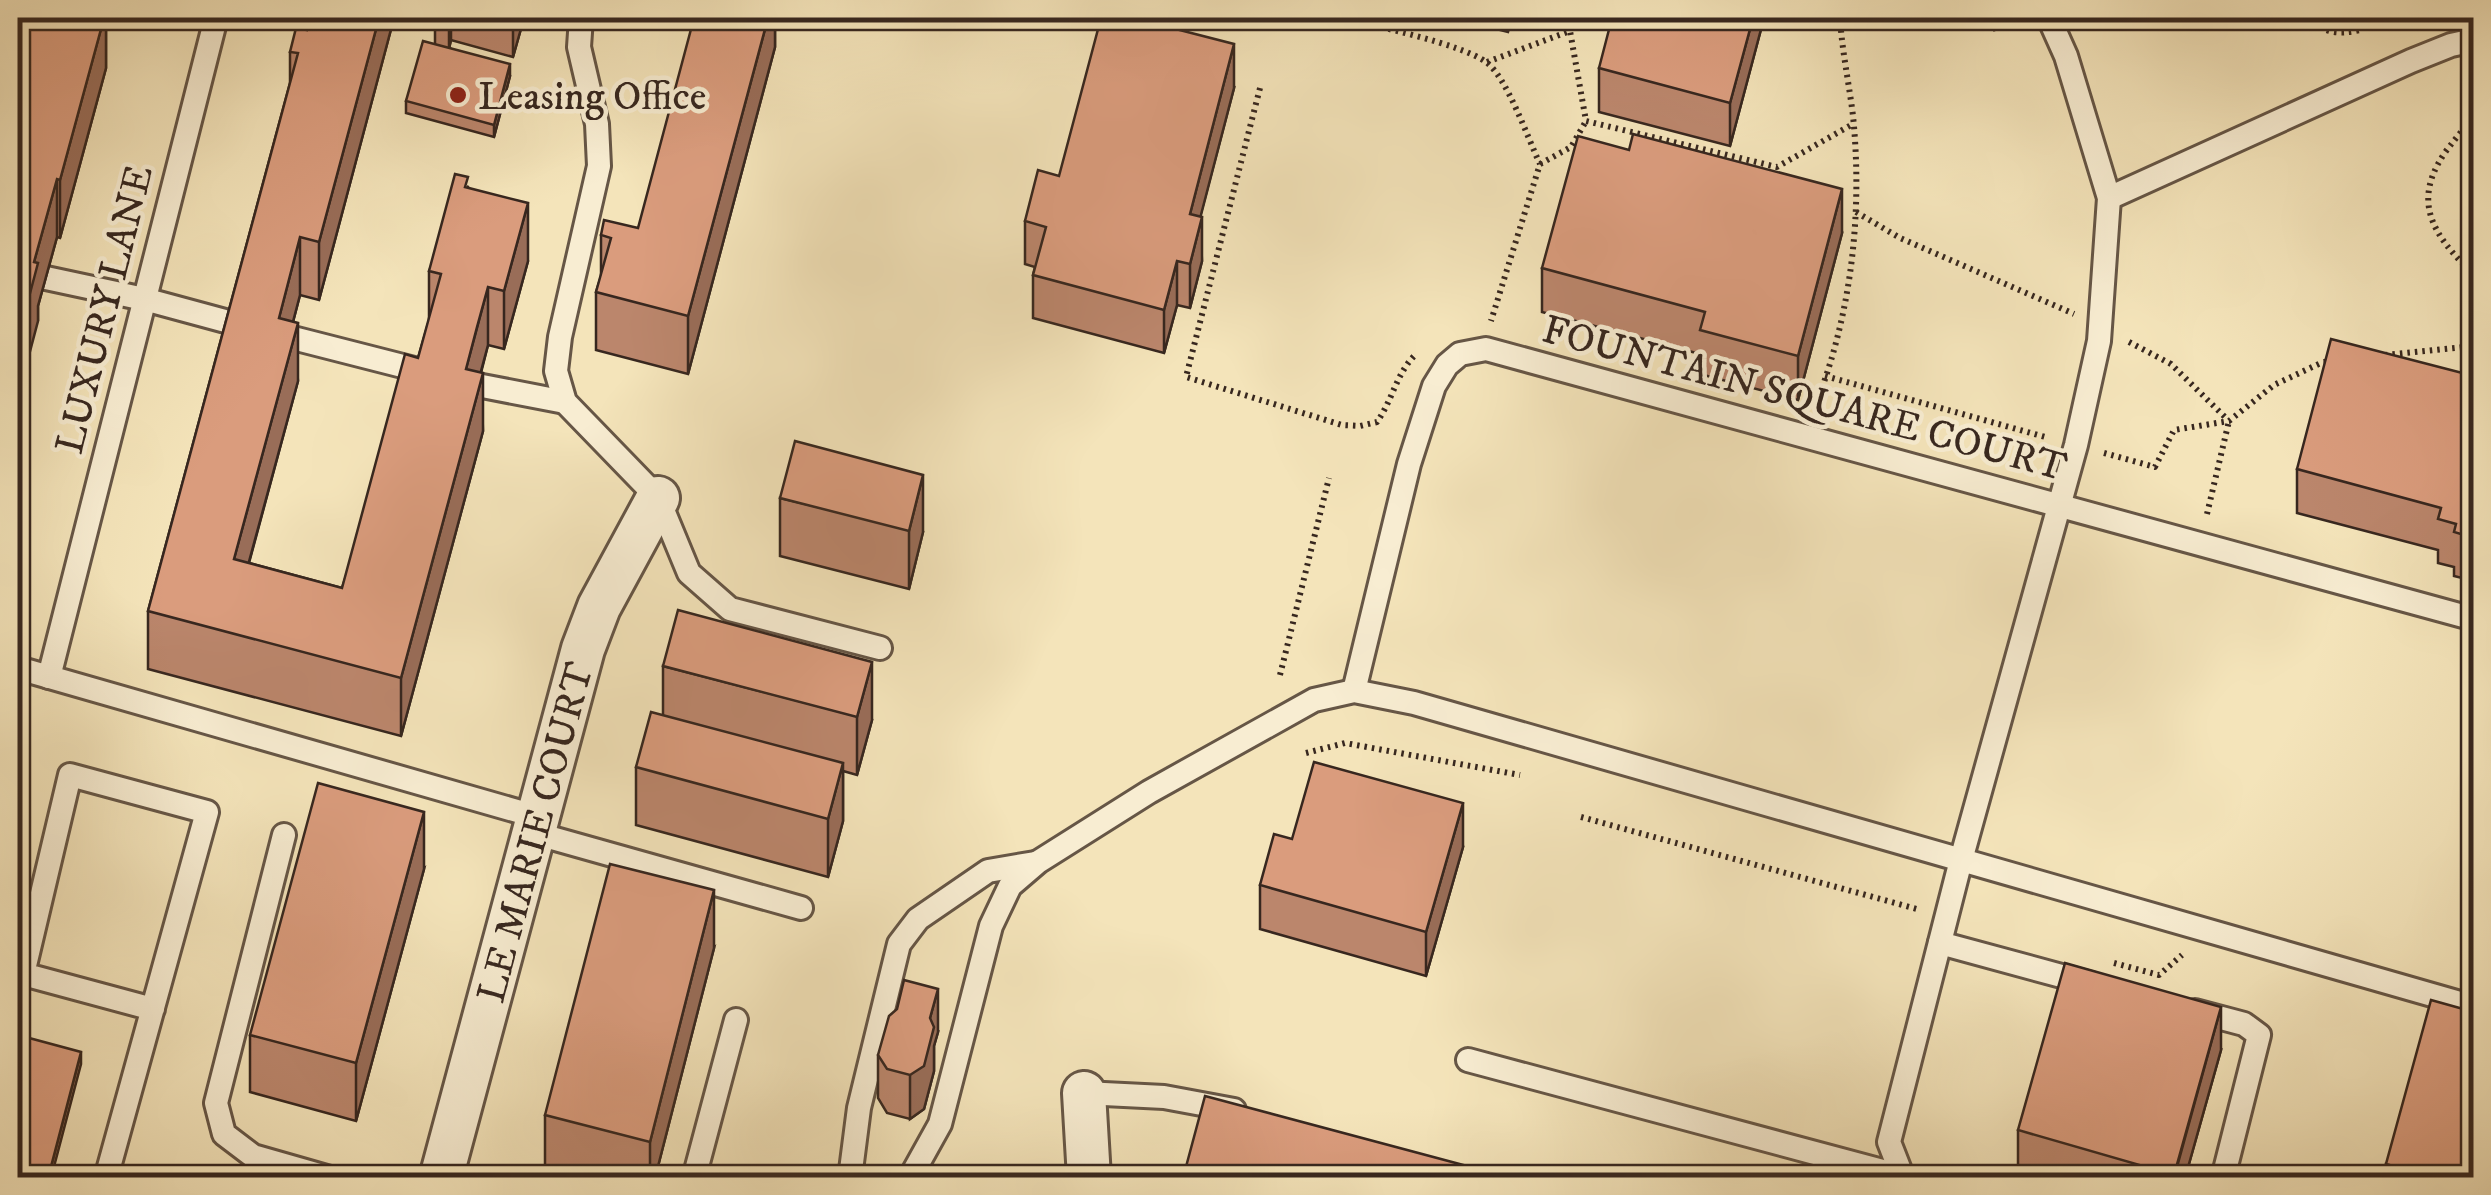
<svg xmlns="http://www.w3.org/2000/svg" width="2491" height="1195" font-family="'IM FELL DW Pica',serif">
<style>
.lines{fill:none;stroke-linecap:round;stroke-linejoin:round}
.lane-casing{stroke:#665646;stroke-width:28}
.street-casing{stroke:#665646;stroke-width:48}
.path{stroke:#37271f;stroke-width:6;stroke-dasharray:2.5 5;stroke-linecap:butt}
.lane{stroke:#f8edd2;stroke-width:22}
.street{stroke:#f8edd2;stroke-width:42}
.wall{fill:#bb866c;stroke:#37271f;stroke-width:2.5}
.shaded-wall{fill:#996d58;stroke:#37271f;stroke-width:2.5}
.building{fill:#da9c7d;stroke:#37271f;stroke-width:2.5}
.poi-dot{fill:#8f2418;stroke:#f8edd2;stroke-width:4}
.labels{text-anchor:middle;stroke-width:9;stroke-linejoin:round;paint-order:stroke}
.poi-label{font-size:40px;fill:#37271f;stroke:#f8edd2;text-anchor:start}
.street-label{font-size:40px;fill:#37271f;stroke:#f8edd2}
</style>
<rect width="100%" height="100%" fill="#f4e4ba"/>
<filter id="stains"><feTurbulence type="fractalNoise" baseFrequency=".002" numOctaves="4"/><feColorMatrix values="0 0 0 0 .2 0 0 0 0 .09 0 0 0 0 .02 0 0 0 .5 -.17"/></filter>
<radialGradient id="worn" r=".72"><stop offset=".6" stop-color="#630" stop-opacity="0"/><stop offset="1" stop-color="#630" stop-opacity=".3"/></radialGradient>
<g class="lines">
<g class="lane-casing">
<g id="lane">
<path d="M 581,18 L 579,47 L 597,124 L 599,166 L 560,337 L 556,371 L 565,402 L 658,498 L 689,573 L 730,609 L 880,648"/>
<path d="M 2109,198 L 2411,61 L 2451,45 L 2474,40"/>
<path d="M 46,278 L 144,299 L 240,325"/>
<path d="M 289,337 L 430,373"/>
<path d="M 477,385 L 565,402"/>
<path d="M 18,668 L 538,817"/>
<path d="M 49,677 L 216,18"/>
<path d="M 1354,691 L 1409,464 L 1434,386 L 1447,365 L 1460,354 L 1486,349 L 2474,619"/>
<path d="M 534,833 L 801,908"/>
<path d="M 284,835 L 216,1103 L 224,1134 L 253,1156 L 330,1178"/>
<path d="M 1940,943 L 2091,984"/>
<path d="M 2195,1011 L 2244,1024 L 2259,1035 L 2223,1178"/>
<path d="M 1468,1060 L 1901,1176"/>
<path d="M 1084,1093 L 1164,1097 L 1234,1110"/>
<path d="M 106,1178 L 207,812 L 70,775 L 23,974 L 153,1009"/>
<path d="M 694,1178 L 736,1020"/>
<path d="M 850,1178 L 859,1108 L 899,944 L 918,919 L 988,871 L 1035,863"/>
<path d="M 910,1178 L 940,1124 L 991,926 L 1010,886 L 1038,862 L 1149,792 L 1314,700 L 1354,691 L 1414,703 L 2474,1007"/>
<path d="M 1903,1178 L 1889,1142 L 1961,860 L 2076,445 L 2099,341 L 2109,198 L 2066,56 L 2049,18"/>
</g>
</g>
<g class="street-casing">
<g id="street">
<path d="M 1084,1093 L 1089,1178"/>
<path d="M 441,1178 L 583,649 L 599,607 L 658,498"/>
</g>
</g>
<g class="path">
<path d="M 1345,18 C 1378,27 1461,44 1486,62 C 1507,77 1528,139 1540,164 L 1491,321"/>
<path d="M 1573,18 L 1570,31 L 1586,121 L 1777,167 L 1853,124"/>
<path d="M 1973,18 L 1992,29 L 2019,20"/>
<path d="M 2308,18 C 2324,33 2338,35 2360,30 L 2365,18"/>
<path d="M 1487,62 L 1570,31"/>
<path d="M 1260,88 L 1186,377 L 1342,425 L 1360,426 L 1377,422 C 1392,401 1396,375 1414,356"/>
<path d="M 1540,164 L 1571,147 L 1586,121"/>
<path d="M 1856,212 L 1900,238 L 2074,314"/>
<path d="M 2474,252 L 2469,270 L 2474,288"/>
<path d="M 2469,270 C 2433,234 2412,202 2444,154 C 2457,135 2471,125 2474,101"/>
<path d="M 2129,342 L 2171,364 L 2228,420"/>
<path d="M 2385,355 L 2474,346"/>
<path d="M 1825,376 L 2049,438"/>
<path d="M 1814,409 C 1851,317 1863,215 1853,116 C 1849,83 1842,51 1840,18"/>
<path d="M 2104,453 L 2155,467 L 2174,430 L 2229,421 L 2274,385 L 2323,362 L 2333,361"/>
<path d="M 2207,514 L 2229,421"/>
<path d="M 1280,675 L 1329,478"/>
<path d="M 1306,753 L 1345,743 L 1520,775"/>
<path d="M 1581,817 L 1917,909"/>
<path d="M 2114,963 L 2159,975 L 2182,955"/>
</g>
<use href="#lane" class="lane"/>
<use href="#street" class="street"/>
</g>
<g class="wall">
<path d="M 18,18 L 106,18 L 106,68 L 60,238 L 57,237 L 38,306 L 38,321 L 26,34 L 18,32 Z"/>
<path d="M 394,18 L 319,300 L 300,295 L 293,322 L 298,381 L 249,563 L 342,588 L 418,358 L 429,320 L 429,271 L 468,187 L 528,261 L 504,349 L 488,345 L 481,373 L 483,431 L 401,736 L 148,669 L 148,611 L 290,83 L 290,52 L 307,30 Z"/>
<path d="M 435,18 L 524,18 L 513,57 L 451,40 L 449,48 L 510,76 L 494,137 L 406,113 L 406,101 L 435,44 Z"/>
<path d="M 775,18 L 775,47 L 688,374 L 596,350 L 596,292 L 601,276 L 601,235 L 638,228 Z"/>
<path d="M 1453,18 L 1512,18 L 1508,32 Z"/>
<path d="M 1764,18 L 1730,146 L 1599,112 L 1599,68 Z"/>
<path d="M 1234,88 L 1200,217 L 1202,261 L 1190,308 L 1177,305 L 1164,353 L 1033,318 L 1033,275 L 1035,267 L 1025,264 L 1025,221 L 1059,176 Z"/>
<path d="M 1842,233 L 1798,400 L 1700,374 L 1700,354 L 1542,312 L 1542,268 Z"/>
<path d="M 2474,376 L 2474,581 L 2454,576 L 2454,567 L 2438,563 L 2438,550 L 2297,513 L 2297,469 Z"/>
<path d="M 780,498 L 923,532 L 909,589 L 780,556 Z"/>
<path d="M 663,666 L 872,720 L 857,775 L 843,771 L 843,821 L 828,877 L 636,825 L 636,767 L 663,715 Z"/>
<path d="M 1292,839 L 1463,847 L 1426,976 L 1260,929 L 1260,885 Z"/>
<path d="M 424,869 L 356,1121 L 250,1092 L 250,1035 Z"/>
<path d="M 714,948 L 655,1178 L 564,1178 L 545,1173 L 545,1115 Z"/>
<path d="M 938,1032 L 934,1046 L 934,1071 L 924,1109 L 910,1119 L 887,1113 L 878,1098 L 878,1055 Z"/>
<path d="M 2221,1050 L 2185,1178 L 2030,1178 L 2018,1174 L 2018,1130 Z"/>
<path d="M 2386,1164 L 2474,1178 L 2386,1178 Z"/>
</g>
<g class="shaded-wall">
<path d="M 104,18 L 106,18 L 106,68 L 60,238 L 60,180 Z"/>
<path d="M 379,18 L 394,18 L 319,300 L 319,242 Z"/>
<path d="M 449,18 L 451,18 L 451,40 L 449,49 Z"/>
<path d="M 513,18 L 524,18 L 513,57 Z"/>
<path d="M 768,18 L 775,18 L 775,47 L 688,374 L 688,316 Z"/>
<path d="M 1753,18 L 1764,18 L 1730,146 L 1730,103 Z"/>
<path d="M 1234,44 L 1234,88 L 1190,257 L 1190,214 Z"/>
<path d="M 510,64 L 510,76 L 494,137 L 494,125 Z"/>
<path d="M 57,179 L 57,237 L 38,306 L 38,321 L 18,397 L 18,339 L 34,262 Z"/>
<path d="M 1842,189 L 1842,233 L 1798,400 L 1798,356 Z"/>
<path d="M 528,203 L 528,261 L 504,349 L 504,291 Z"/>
<path d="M 1202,217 L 1202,261 L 1190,308 L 1190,264 Z"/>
<path d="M 300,237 L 300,295 L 279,375 L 279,318 Z"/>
<path d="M 1177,261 L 1177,305 L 1164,353 L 1164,310 Z"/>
<path d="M 488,287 L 488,345 L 466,427 L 466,369 Z"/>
<path d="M 298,323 L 298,381 L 234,617 L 234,559 Z"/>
<path d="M 483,373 L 483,431 L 401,736 L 401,678 Z"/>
<path d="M 923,475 L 923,532 L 909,589 L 909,531 Z"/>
<path d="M 872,662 L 872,720 L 857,775 L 857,717 Z"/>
<path d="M 843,763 L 843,821 L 828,877 L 828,819 Z"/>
<path d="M 1463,803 L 1463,847 L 1426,976 L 1426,932 Z"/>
<path d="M 424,812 L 424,869 L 356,1121 L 356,1063 Z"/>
<path d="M 714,890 L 714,948 L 655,1178 L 650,1178 L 650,1142 Z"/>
<path d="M 938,989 L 938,1032 L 934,1046 L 934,1071 L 924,1109 L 910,1119 L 910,1075 L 930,1018 Z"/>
<path d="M 2221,1007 L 2221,1050 L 2185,1178 L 2174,1178 Z"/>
<path d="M 81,1052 L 81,1064 L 51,1178 L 48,1178 Z"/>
</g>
<g class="building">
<path d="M 30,18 L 104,18 L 60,180 L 57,179 L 34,262 L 38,263 L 18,339 L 18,65 Z"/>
<path d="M 310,18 L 379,18 L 319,242 L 300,237 L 279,318 L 298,323 L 234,559 L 342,588 L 405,354 L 418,358 L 441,274 L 429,271 L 455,174 L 468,177 L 465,187 L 528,203 L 504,291 L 488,287 L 477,327 L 466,369 L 483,373 L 401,678 L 148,611 L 298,53 L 290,52 L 296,28 L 307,30 Z"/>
<path d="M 694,18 L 768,18 L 688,316 L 596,292 L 611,238 L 601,235 L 604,220 L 638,228 Z"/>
<path d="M 1101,18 L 1133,18 L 1234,44 L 1190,214 L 1202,217 L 1190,264 L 1177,261 L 1164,310 L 1033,275 L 1046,227 L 1025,221 L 1038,170 L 1059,176 Z"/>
<path d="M 1612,18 L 1753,18 L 1730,103 L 1599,68 Z"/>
<path d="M 423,41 L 510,64 L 494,125 L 406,101 Z"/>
<path d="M 1633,134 L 1842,189 L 1798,356 L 1700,330 L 1705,312 L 1542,268 L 1578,136 L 1629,150 Z"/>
<path d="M 2331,339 L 2474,376 L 2474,538 L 2454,532 L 2456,524 L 2438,519 L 2441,508 L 2297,469 Z"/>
<path d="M 795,441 L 923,475 L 909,531 L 780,498 Z"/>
<path d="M 678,610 L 872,662 L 857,717 L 663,666 Z"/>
<path d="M 651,712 L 843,763 L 828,819 L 636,767 Z"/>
<path d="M 1314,762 L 1463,803 L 1426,932 L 1260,885 L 1274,834 L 1292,839 Z"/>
<path d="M 318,783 L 424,812 L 356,1063 L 250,1035 Z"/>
<path d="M 610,864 L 714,890 L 650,1142 L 545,1115 Z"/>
<path d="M 2065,963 L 2221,1007 L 2174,1175 L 2018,1130 Z"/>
<path d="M 904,980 L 938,989 L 930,1018 L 934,1027 L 924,1066 L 910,1075 L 887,1069 L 878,1055 L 889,1016 L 897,1009 Z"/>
<path d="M 2431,1000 L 2474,1012 L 2474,1178 L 2436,1178 L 2386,1164 Z"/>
<path d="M 18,1035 L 81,1052 L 48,1178 L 18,1178 Z"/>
<path d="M 1205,1096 L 1512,1178 L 1183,1178 Z"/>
<path d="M 139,1173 L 157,1178 L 138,1178 Z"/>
</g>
<circle class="poi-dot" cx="458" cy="95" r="10"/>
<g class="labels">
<g class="poi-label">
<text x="478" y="109">Leasing Office</text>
</g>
<g class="street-label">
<text transform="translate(103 309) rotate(-76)" y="14">LUXURY LANE</text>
<text transform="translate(1805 397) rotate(15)" y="14">FOUNTAIN SQUARE COURT</text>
<text transform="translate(534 832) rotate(-75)" y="14">LE MARIE COURT</text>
</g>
</g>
<rect width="2491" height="1195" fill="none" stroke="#f4e4ba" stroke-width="60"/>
<rect x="20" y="20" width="2451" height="1155" fill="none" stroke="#37271f" stroke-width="5"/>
<rect x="30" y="30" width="2431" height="1135" fill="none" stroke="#37271f" stroke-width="2.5"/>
<rect width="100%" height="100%" filter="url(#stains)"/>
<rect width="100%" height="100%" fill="url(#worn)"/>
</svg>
